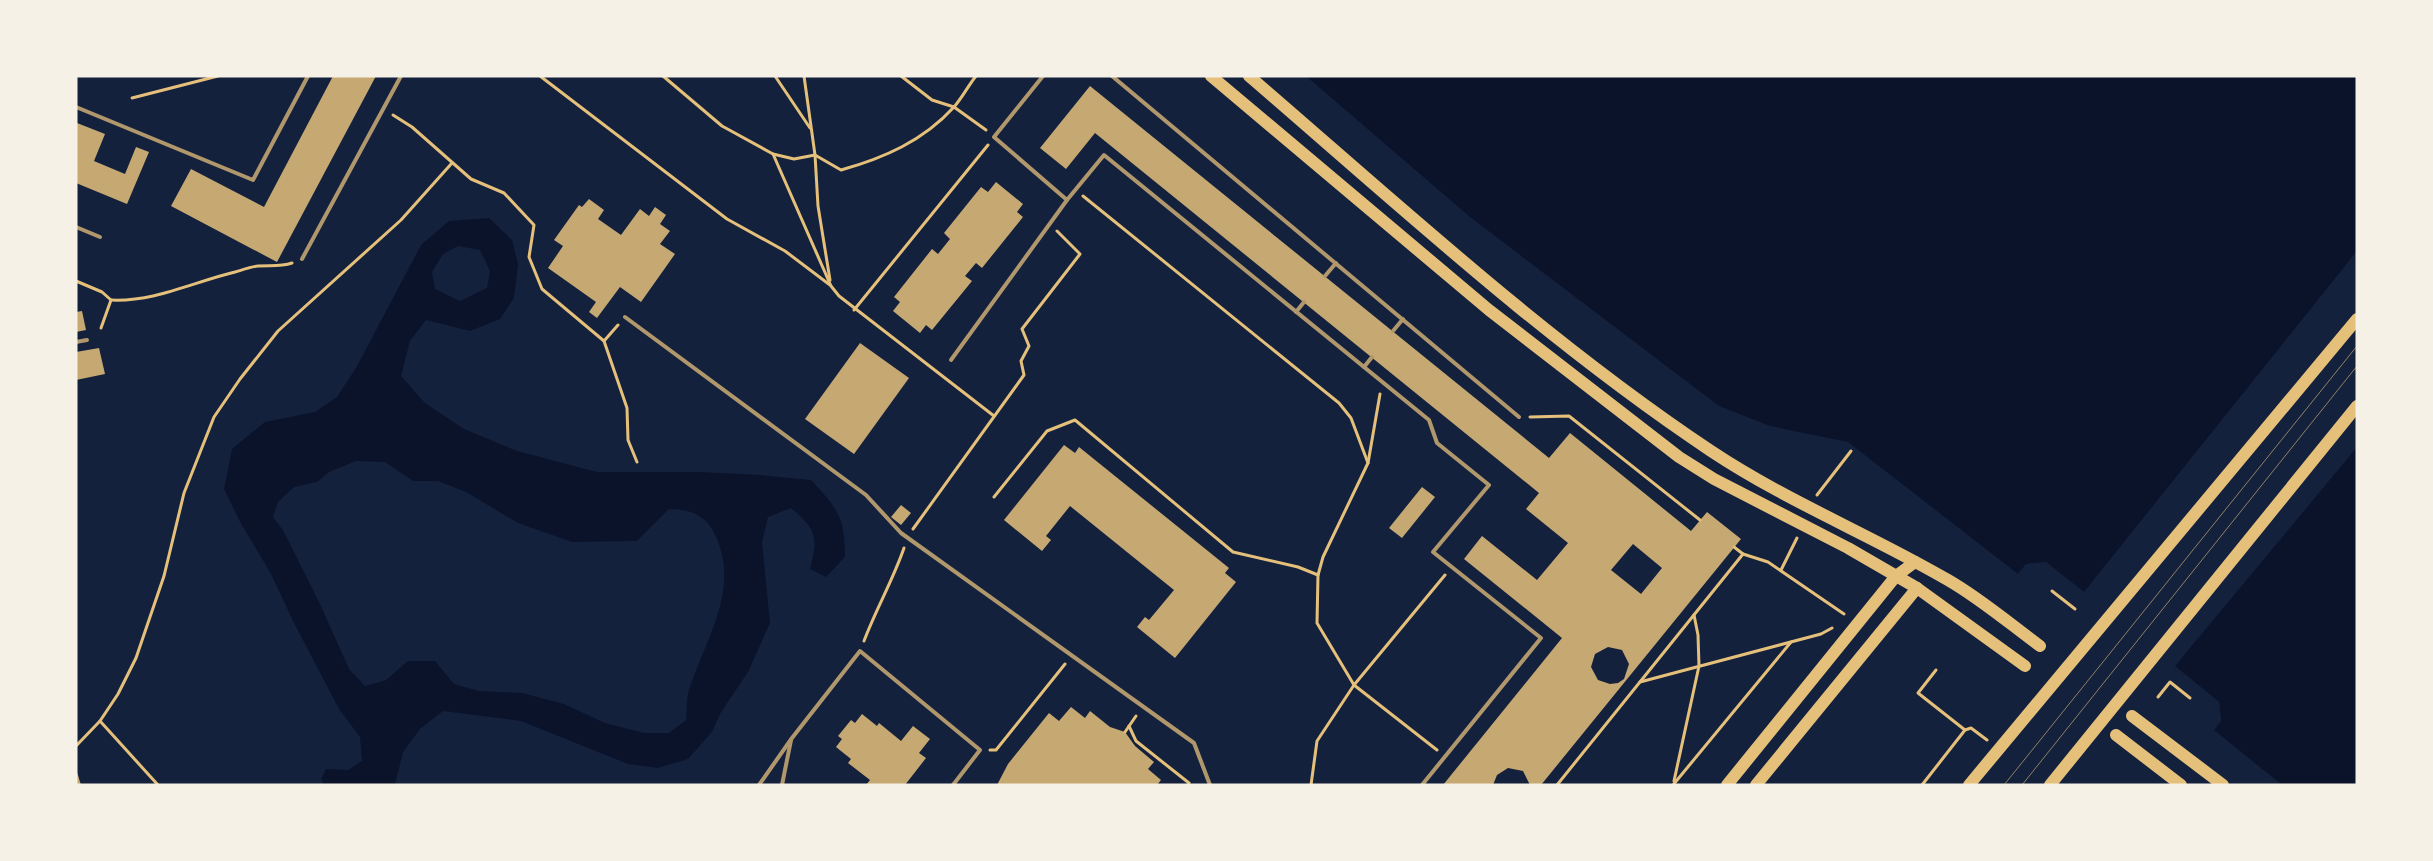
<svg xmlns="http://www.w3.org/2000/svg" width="2433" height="861" font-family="'Alegreya Sans',sans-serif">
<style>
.water{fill:#0b132b;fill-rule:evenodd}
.pier{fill:#14213d}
.building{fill:#c6a872;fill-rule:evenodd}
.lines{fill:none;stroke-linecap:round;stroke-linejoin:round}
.path{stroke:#e5c07b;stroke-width:3}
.service{stroke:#b1986c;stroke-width:4}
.primary{stroke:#e5c07b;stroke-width:12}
.tram{stroke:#918062;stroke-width:1}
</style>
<rect width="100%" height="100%" fill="#14213d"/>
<g class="water">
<path d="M 1306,76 L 2357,76 L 2357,785 L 2282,785 L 2214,730 L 2221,721 L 2219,702 L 2046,562 L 2026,564 L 2018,574 L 1848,442 L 1770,426 L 1719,406 L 1470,217 Z"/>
<path d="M 489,218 L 512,240 L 518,264 L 514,298 L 500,319 L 470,331 L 426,320 L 410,341 L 401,376 L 425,403 L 464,429 L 517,451 L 597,472 L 700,472 L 760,475 L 811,480 C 838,509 845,517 845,557 L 826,577 L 810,569 C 818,537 817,530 791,508 L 768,517 L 762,542 L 770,623 L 748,672 L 721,712 L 712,732 L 688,759 L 658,768 L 628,764 L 521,721 L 443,711 L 420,729 L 403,752 L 395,785 L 324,785 L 321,779 L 326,769 L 348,770 L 362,761 L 360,737 L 339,709 L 294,623 L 271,574 L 239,520 L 224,489 L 232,449 L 265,422 L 315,412 L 337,397 L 356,368 L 421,245 L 449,221 ZM 458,246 L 480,250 L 490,271 L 487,288 L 460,301 L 435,289 L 432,272 L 443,254 ZM 356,461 L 385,462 L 413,481 L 438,481 L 466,492 L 518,523 L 572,542 L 637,541 L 669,509 C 693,510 707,515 717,539 C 739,592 705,640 689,690 C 686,699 687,710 686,720 L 669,733 L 644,733 L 605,723 L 564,704 L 522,693 L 479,691 L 454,684 L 435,661 L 408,661 L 386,680 L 365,686 L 349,669 L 320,604 L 283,530 L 273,517 L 278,502 L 294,487 L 317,482 L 329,472 Z"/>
</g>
<path class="pier" d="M 2357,251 L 2357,447 L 2175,666 L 2219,702 L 2221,721 L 2214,730 L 2212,728 L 2218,720 L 2217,704 L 2045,564 L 2027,566 L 2020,575 L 2018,574 L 2026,564 L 2046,562 L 2084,592 Z"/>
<g class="building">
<path d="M 333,76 L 376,76 L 277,262 L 171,206 L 191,169 L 264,207 Z"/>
<path d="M 1090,86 L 1549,458 L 1570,433 L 1691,531 L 1707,512 L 1741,539 L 1541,785 L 1530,785 L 1523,771 L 1508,768 L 1497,775 L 1493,785 L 1443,785 L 1562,638 L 1464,559 L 1482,536 L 1537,580 L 1568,543 L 1526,509 L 1539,493 L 1095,133 L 1066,169 L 1040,148 ZM 1633,544 L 1662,568 L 1641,594 L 1611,570 ZM 1608,647 L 1622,650 L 1629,664 L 1624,679 L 1618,683 L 1610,684 L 1598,680 L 1591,667 L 1595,654 Z"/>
<path d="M 77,123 L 105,134 L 94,161 L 125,174 L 136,147 L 149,152 L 127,204 L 76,183 Z"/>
<path d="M 996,182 L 1023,204 L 1017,212 L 1023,217 L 982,268 L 976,263 L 965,276 L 972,281 L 932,330 L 926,325 L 920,333 L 893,311 L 900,302 L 894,297 L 932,249 L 938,254 L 950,239 L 944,233 L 981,187 L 988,192 Z"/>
<path d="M 589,199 L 604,210 L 598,219 L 621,235 L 640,209 L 649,216 L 655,207 L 666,215 L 660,224 L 670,231 L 660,244 L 675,254 L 641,302 L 620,287 L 597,318 L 589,312 L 596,302 L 548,268 L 563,246 L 554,240 L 579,205 L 582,207 Z"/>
<path d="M 82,311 L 86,330 L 76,332 L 76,312 Z"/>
<path d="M 860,343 L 909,378 L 854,454 L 805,419 Z"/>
<path d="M 99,348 L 105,374 L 76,380 L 76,352 Z"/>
<path d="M 1064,445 L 1075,453 L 1079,447 L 1229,568 L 1225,573 L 1236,582 L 1175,658 L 1137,627 L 1145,617 L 1149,620 L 1174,590 L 1070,506 L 1046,536 L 1051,540 L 1042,551 L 1004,520 Z"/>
<path d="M 1422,487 L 1435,497 L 1402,538 L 1389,528 Z"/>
<path d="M 901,505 L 911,513 L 901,525 L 891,517 Z"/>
<path d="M 1071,707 L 1085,718 L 1090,711 L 1110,727 L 1125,732 L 1135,746 L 1154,762 L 1148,769 L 1161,780 L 1157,785 L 997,785 L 1008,764 L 1049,713 L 1059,721 Z"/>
<path d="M 862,714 L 877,726 L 879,723 L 901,741 L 913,726 L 930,739 L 919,753 L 926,758 L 905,785 L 866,785 L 870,780 L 848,763 L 851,759 L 836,747 L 842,739 L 838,736 L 851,720 L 855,723 Z"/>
<path d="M 76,772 L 77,772 L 81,785 L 76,785 Z"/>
</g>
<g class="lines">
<g class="path">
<path d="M 540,76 L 727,219 L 785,251 L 830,285"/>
<path d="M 663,76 L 722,126 L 773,154 L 831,286 L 839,296 L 994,416"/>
<path d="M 775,76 L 810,128"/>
<path d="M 804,76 L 815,155 L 818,206 L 830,280"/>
<path d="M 901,76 L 932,100 L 954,107 L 986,130"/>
<path d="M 132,98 L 218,76"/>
<path d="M 393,115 L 412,127 L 471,179 L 504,193 L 534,225 L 529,257 L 542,289 L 604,341 L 618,325"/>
<path d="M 773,154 L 794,159 L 815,155 L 841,170 C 884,158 923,141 954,107 C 962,98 968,86 976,76"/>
<path d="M 1083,196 L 1339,403 L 1351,418 L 1368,463"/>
<path d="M 76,281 L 102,292 L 111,300 L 101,328"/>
<path d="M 111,300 C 155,302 193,282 235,272 C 242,270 250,267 258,266 C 270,265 280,267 292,263"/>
<path d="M 854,310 L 988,145"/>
<path d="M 604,341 L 627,408 L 628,440 L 637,462"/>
<path d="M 1380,394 L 1368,463 L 1323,557 L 1318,575 L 1317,623 L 1354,685 L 1437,750"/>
<path d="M 1530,417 L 1569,416 L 1700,520"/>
<path d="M 1817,495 L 1851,451"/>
<path d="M 994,497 L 1047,431 L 1075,420 L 1233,552 L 1298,567 L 1318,575"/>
<path d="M 913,529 L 1024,375 L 1021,361 L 1029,346 L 1022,329 L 1080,254 L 1057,231"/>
<path d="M 1743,554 L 1768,562 L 1844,614"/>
<path d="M 1781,570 L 1797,538"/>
<path d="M 2052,591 L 2075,609"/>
<path d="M 864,641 C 876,609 893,580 904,548"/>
<path d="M 1936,670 L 1918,693 L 1965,730"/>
<path d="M 1640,682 L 1821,634 L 1832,628"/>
<path d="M 2158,697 L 2170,682 L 2190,698"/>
<path d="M 100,721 L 158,785"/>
<path d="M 1129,726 L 1136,741 L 1189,783"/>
<path d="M 1125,732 L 1136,716"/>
<path d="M 76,746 L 100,721 L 118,694 L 136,658 L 164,576 L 184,493 L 214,417 L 240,379 L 278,331 L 401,220 L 452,163"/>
<path d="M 990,750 L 996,750 L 1065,664"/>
<path d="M 1674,781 L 1699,666 L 1698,635 L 1694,615"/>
<path d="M 1311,785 L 1317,741 L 1354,685 L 1445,575"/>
<path d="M 1557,785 L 1743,554 L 1734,547"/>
<path d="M 1673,785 L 1791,642"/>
<path d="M 1922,785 L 1965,730 L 1971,728 L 1987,740"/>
</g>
<g class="service">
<path d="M 1043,76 L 994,137 L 1067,200 L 1104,155 L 1429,420 L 1437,443 L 1489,485 L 1433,552 L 1541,638 L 1422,785"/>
<path d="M 1112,76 L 1519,417"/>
<path d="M 76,107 L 253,180 L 308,76"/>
<path d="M 76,227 L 100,237"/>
<path d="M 302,259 L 401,76"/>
<path d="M 1325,276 L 1336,263"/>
<path d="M 1296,312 L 1304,302"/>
<path d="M 625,317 L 866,495 L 901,533 L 1194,743 L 1210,785"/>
<path d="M 1393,331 L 1403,319"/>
<path d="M 76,342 L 87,340"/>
<path d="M 951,360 L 1067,200"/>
<path d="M 1364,367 L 1372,357"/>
<path d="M 759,785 L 792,738 L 860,651 L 980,750 L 953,785"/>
<path d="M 782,785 L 791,740"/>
</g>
<g class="primary">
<path d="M 1211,76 L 1489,310 L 1679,457 L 1714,479 L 1848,548 L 1917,588 L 2025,666"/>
<path d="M 1249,76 C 1399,205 1546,341 1711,451 C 1786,501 1871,535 1948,580 C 1981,599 2010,624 2040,646"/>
<path d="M 2132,716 L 2223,785"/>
<path d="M 2116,735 L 2181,785"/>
<path d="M 1727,785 L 1896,576 L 1915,562"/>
<path d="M 1756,785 L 1917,588"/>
<path d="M 1969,785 L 2357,319"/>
<path d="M 2050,785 L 2357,406"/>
</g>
<g class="tram">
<path d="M 2004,785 L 2357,346"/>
<path d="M 2022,785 L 2357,366"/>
</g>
</g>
<rect width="2433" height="861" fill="none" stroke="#f6f1e7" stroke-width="155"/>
</svg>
